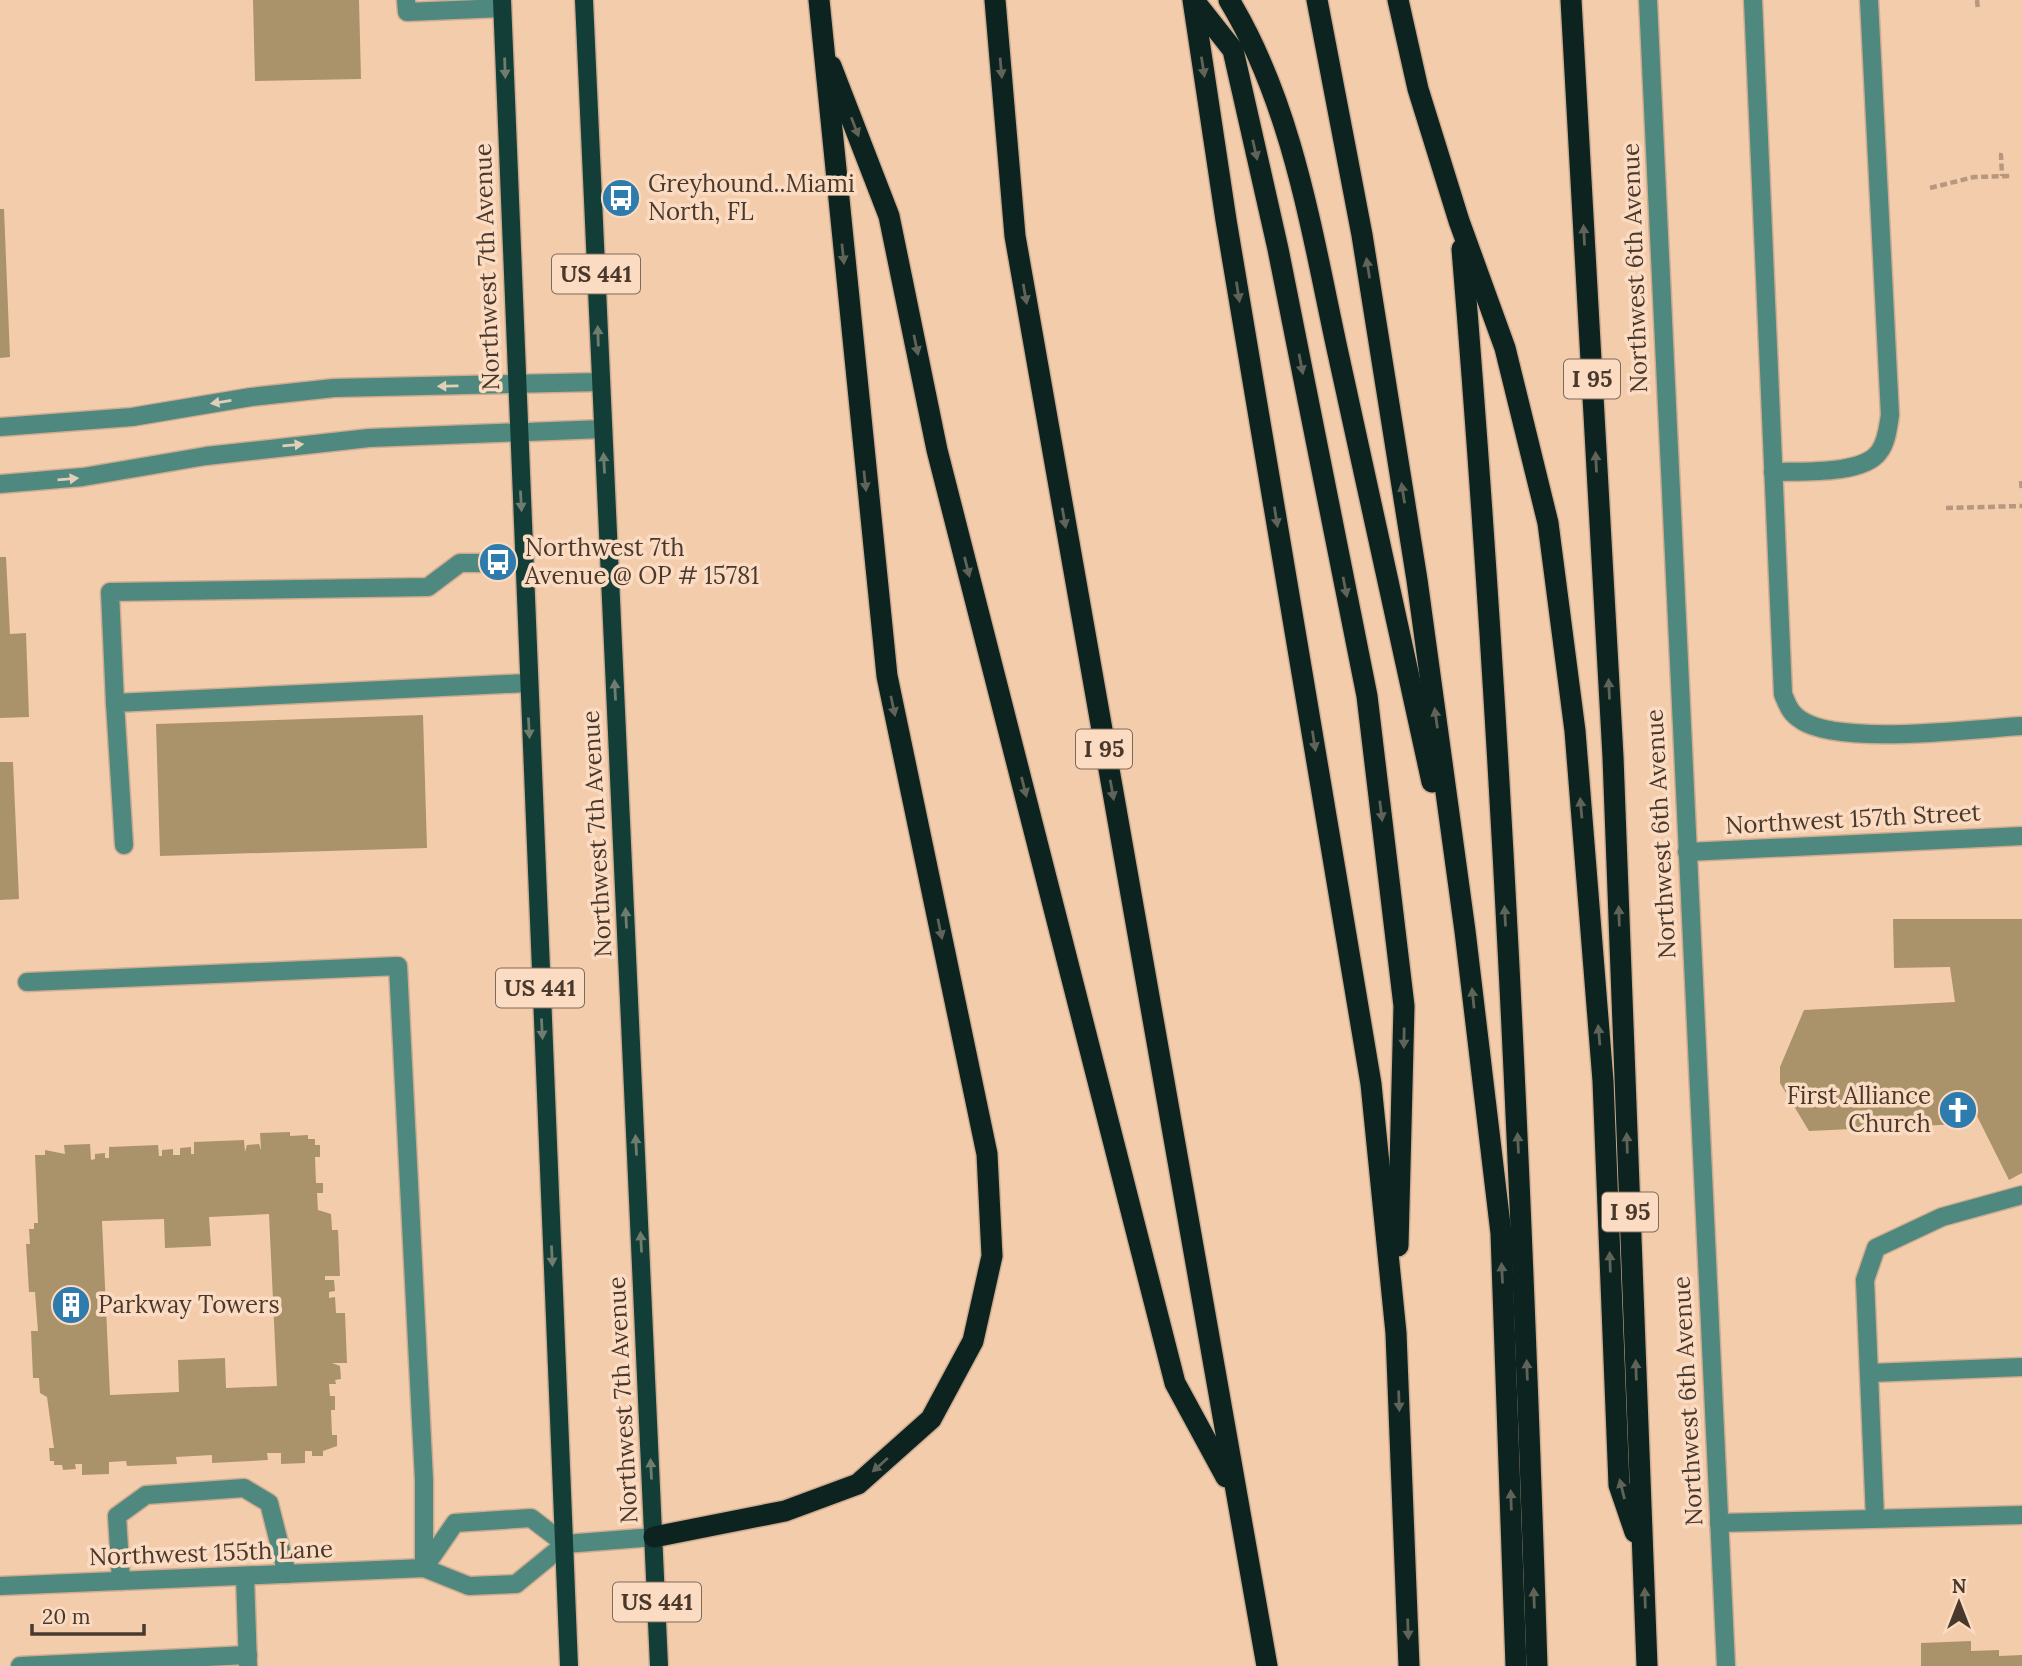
<svg xmlns="http://www.w3.org/2000/svg" width="2022" height="1666" font-family="Lora,serif">
<style>
.building{fill:#aa936b;fill-rule:evenodd}
.lines{fill:none;stroke-linecap:round;stroke-linejoin:round}
.minor-casing{stroke:#ceac90;stroke-width:21}
.major-casing{stroke:#ceac90;stroke-width:21}
.highway-casing{stroke:#ceac90;stroke-width:24}
.path{stroke:#b7987f;stroke-width:4.5;stroke-dasharray:7 3.5;stroke-linecap:butt}
.minor{stroke:#4e887e;stroke-width:18}
.major{stroke:#133e37;stroke-width:18}
.highway{stroke:#0d231f;stroke-width:21}
.oneway{fill:#606358}
.oneway2{fill:#707d6e}
.oneway3{fill:#e1cfb7}
.labels{text-anchor:middle;stroke-width:7;stroke-linejoin:round;paint-order:stroke}
.shield{fill:#fbdbc1;stroke:#7e6a59;stroke-width:2}
.shield-label{font-size:23px;font-weight:bold;fill:#49392c}
.poi-label{font-size:24px;fill:#49392c;stroke:#fbdbc1;text-anchor:start}
.street-label{font-size:24px;fill:#49392c;stroke:#fbdbc1}
</style>
<rect width="100%" height="100%" fill="#f3ccac"/>
<g class="building">
<path d="M 253,0 L 359,0 L 361,79 L 255,81 Z"/>
<path d="M 0,209 L 4,209 L 10,357 L 0,358 Z"/>
<path d="M 0,557 L 6,557 L 10,634 L 26,633 L 29,717 L 0,718 Z"/>
<path d="M 423,715 L 427,848 L 160,856 L 156,724 Z"/>
<path d="M 0,762 L 13,762 L 19,899 L 0,900 Z"/>
<path d="M 1893,919 L 2022,919 L 2022,1173 L 2009,1180 L 1971,1104 L 1963,1105 L 1961,1124 L 1809,1131 L 1780,1083 L 1780,1067 L 1804,1010 L 1955,1002 L 1950,967 L 1894,968 Z"/>
<path d="M 290,1132 L 290,1136 L 308,1135 L 308,1139 L 315,1139 L 315,1145 L 320,1145 L 320,1157 L 315,1157 L 316,1183 L 323,1183 L 323,1193 L 317,1193 L 318,1210 L 331,1214 L 332,1230 L 338,1230 L 340,1276 L 325,1276 L 325,1280 L 334,1280 L 335,1291 L 329,1292 L 329,1298 L 335,1297 L 336,1313 L 345,1313 L 347,1363 L 332,1363 L 340,1366 L 341,1379 L 335,1380 L 336,1384 L 329,1384 L 330,1396 L 335,1396 L 335,1410 L 331,1410 L 332,1435 L 337,1435 L 337,1446 L 323,1451 L 323,1456 L 312,1456 L 312,1451 L 305,1451 L 305,1463 L 281,1464 L 281,1453 L 267,1453 L 268,1460 L 212,1463 L 212,1455 L 176,1457 L 177,1464 L 127,1466 L 126,1461 L 109,1462 L 109,1474 L 82,1475 L 82,1464 L 75,1464 L 76,1469 L 63,1470 L 62,1465 L 54,1465 L 54,1461 L 50,1461 L 49,1448 L 54,1448 L 47,1397 L 40,1393 L 39,1378 L 33,1378 L 31,1331 L 38,1331 L 35,1292 L 29,1292 L 26,1244 L 30,1244 L 29,1229 L 34,1229 L 34,1223 L 38,1223 L 35,1155 L 45,1155 L 45,1150 L 65,1154 L 64,1145 L 90,1144 L 91,1160 L 95,1159 L 95,1154 L 105,1153 L 105,1158 L 109,1158 L 109,1147 L 158,1145 L 159,1156 L 162,1156 L 162,1150 L 173,1149 L 173,1155 L 180,1155 L 180,1148 L 191,1147 L 191,1154 L 194,1154 L 194,1142 L 244,1140 L 245,1152 L 247,1145 L 259,1144 L 261,1150 L 260,1133 ZM 269,1214 L 277,1386 L 226,1388 L 225,1358 L 178,1360 L 179,1392 L 110,1395 L 102,1221 L 164,1219 L 165,1248 L 211,1246 L 209,1217 Z"/>
<path d="M 1971,1641 L 1971,1651 L 1999,1650 L 1999,1656 L 2022,1655 L 2022,1666 L 1921,1666 L 1921,1643 Z"/>
</g>
<g class="lines">
<g class="minor-casing">
<g id="minor">
<path d="M 406,0 L 407,12 L 502,8"/>
<path d="M 1648,0 L 1726,1666"/>
<path d="M 1753,0 L 1783,694 C 1788,706 1790,713 1801,720 C 1839,746 1972,729 2022,726"/>
<path d="M 0,427 L 132,417 L 251,397 L 334,388 L 600,382"/>
<path d="M 1773,472 C 1800,471 1863,475 1879,452 C 1887,442 1888,427 1890,415 L 1869,0"/>
<path d="M 0,484 L 83,477 L 206,456 L 369,438 L 603,429"/>
<path d="M 115,703 L 110,592 L 428,587 L 460,563 L 524,563"/>
<path d="M 124,845 L 115,703 L 527,683"/>
<path d="M 1687,852 L 2022,836"/>
<path d="M 27,982 L 398,966 L 424,1480 L 424,1568"/>
<path d="M 1870,1373 L 2022,1367"/>
<path d="M 1875,1518 L 1865,1280 L 1876,1248 L 1942,1217 L 2022,1195"/>
<path d="M 1719,1523 L 2022,1515"/>
<path d="M 424,1568 L 455,1523 L 531,1518 L 565,1544"/>
<path d="M 245,1576 L 248,1666"/>
<path d="M 121,1581 L 117,1516 L 146,1495 L 244,1488 L 269,1503 L 287,1574"/>
<path d="M 0,1586 L 424,1568 L 469,1586 L 516,1584 L 565,1544 L 654,1537"/>
<path d="M 20,1666 L 248,1655"/>
</g>
</g>
<g class="major-casing">
<g id="major">
<path d="M 502,0 L 569,1666"/>
<path d="M 584,0 L 659,1666"/>
</g>
</g>
<g class="highway-casing">
<g id="highway">
<path d="M 995,0 L 1015,236 L 1267,1666"/>
<path d="M 1193,0 L 1226,220 L 1371,1084 L 1396,1333 L 1409,1666"/>
<path d="M 1229,0 C 1293,106 1312,234 1338,353 C 1369,496 1401,639 1432,782"/>
<path d="M 1317,0 L 1362,235 L 1417,580 L 1465,931 L 1501,1233 L 1516,1666"/>
<path d="M 1398,0 L 1418,89 L 1459,221 L 1505,348 L 1548,523 L 1575,731 L 1603,1081 L 1619,1485 L 1635,1532"/>
<path d="M 1571,0 L 1613,757 L 1647,1666"/>
<path d="M 1195,2 L 1233,50 L 1278,249 L 1367,696 L 1404,1006 L 1398,1246"/>
<path d="M 831,66 L 889,216 L 937,450 L 1175,1383 L 1226,1477"/>
<path d="M 1462,249 C 1501,721 1522,1193 1537,1666"/>
<path d="M 654,1537 L 785,1511 L 858,1484 L 931,1419 L 973,1341 L 992,1256 L 987,1154 L 887,676 L 819,0"/>
</g>
</g>
<g class="path">
<path d="M 1977,0 L 1978,10"/>
<path d="M 1999,155 L 2001,155 L 2002,176"/>
<path d="M 1930,188 L 1974,177 L 2012,176"/>
<path d="M 2021,481 L 2022,491"/>
<path d="M 1946,508 L 2022,506"/>
</g>
<use href="#minor" class="minor"/>
<use href="#major" class="major"/>
<use href="#highway" class="highway"/>
</g>
<defs><path id="oneway-solid" d="M-6-.8H1V-3.2L6.5 0L1 3.2V.8H-6Z" transform="scale(1.75)"/></defs>
<g class="oneway">
<use href="#oneway-solid" transform="translate(1203 67) rotate(81)"/>
<use href="#oneway-solid" transform="translate(1001 68) rotate(85)"/>
<use href="#oneway-solid" transform="translate(855 127) rotate(69)"/>
<use href="#oneway-solid" transform="translate(1255 150) rotate(77)"/>
<use href="#oneway-solid" transform="translate(1584 235) rotate(-93)"/>
<use href="#oneway-solid" transform="translate(843 254) rotate(84)"/>
<use href="#oneway-solid" transform="translate(1368 268) rotate(-99)"/>
<use href="#oneway-solid" transform="translate(1238 292) rotate(81)"/>
<use href="#oneway-solid" transform="translate(1025 294) rotate(80)"/>
<use href="#oneway-solid" transform="translate(916 345) rotate(78)"/>
<use href="#oneway-solid" transform="translate(1301 364) rotate(79)"/>
<use href="#oneway-solid" transform="translate(1596 462) rotate(-93)"/>
<use href="#oneway-solid" transform="translate(865 481) rotate(84)"/>
<use href="#oneway-solid" transform="translate(1403 493) rotate(-99)"/>
<use href="#oneway-solid" transform="translate(1276 517) rotate(81)"/>
<use href="#oneway-solid" transform="translate(1064 518) rotate(80)"/>
<use href="#oneway-solid" transform="translate(967 567) rotate(76)"/>
<use href="#oneway-solid" transform="translate(1345 587) rotate(79)"/>
<use href="#oneway-solid" transform="translate(1609 689) rotate(-93)"/>
<use href="#oneway-solid" transform="translate(893 706) rotate(78)"/>
<use href="#oneway-solid" transform="translate(1436 718) rotate(-98)"/>
<use href="#oneway-solid" transform="translate(1314 741) rotate(81)"/>
<use href="#oneway-solid" transform="translate(1024 787) rotate(76)"/>
<use href="#oneway-solid" transform="translate(1112 790) rotate(80)"/>
<use href="#oneway-solid" transform="translate(1581 808) rotate(-95)"/>
<use href="#oneway-solid" transform="translate(1381 811) rotate(83)"/>
<use href="#oneway-solid" transform="translate(1505 916) rotate(-93)"/>
<use href="#oneway-solid" transform="translate(1619 916) rotate(-92)"/>
<use href="#oneway-solid" transform="translate(940 929) rotate(78)"/>
<use href="#oneway-solid" transform="translate(1473 998) rotate(-96)"/>
<use href="#oneway-solid" transform="translate(1599 1035) rotate(-95)"/>
<use href="#oneway-solid" transform="translate(1404 1038) rotate(91)"/>
<use href="#oneway-solid" transform="translate(1518 1143) rotate(-93)"/>
<use href="#oneway-solid" transform="translate(1627 1143) rotate(-92)"/>
<use href="#oneway-solid" transform="translate(1610 1262) rotate(-92)"/>
<use href="#oneway-solid" transform="translate(1502 1273) rotate(-93)"/>
<use href="#oneway-solid" transform="translate(1527 1370) rotate(-92)"/>
<use href="#oneway-solid" transform="translate(1636 1370) rotate(-92)"/>
<use href="#oneway-solid" transform="translate(1399 1401) rotate(88)"/>
<use href="#oneway-solid" transform="translate(880 1465) rotate(138)"/>
<use href="#oneway-solid" transform="translate(1622 1489) rotate(-104)"/>
<use href="#oneway-solid" transform="translate(1511 1500) rotate(-92)"/>
<use href="#oneway-solid" transform="translate(1534 1598) rotate(-92)"/>
<use href="#oneway-solid" transform="translate(1645 1598) rotate(-92)"/>
<use href="#oneway-solid" transform="translate(1408 1629) rotate(88)"/>
</g>
<g class="oneway2">
<use href="#oneway-solid" transform="translate(505 68) rotate(88)"/>
<use href="#oneway-solid" transform="translate(598 336) rotate(-92)"/>
<use href="#oneway-solid" transform="translate(604 463) rotate(-93)"/>
<use href="#oneway-solid" transform="translate(521 501) rotate(87)"/>
<use href="#oneway-solid" transform="translate(615 690) rotate(-93)"/>
<use href="#oneway-solid" transform="translate(529 728) rotate(87)"/>
<use href="#oneway-solid" transform="translate(626 918) rotate(-93)"/>
<use href="#oneway-solid" transform="translate(542 1029) rotate(87)"/>
<use href="#oneway-solid" transform="translate(636 1145) rotate(-93)"/>
<use href="#oneway-solid" transform="translate(641 1242) rotate(-93)"/>
<use href="#oneway-solid" transform="translate(552 1256) rotate(87)"/>
<use href="#oneway-solid" transform="translate(651 1469) rotate(-93)"/>
</g>
<g class="oneway3">
<use href="#oneway-solid" transform="translate(448 386) rotate(179)"/>
<use href="#oneway-solid" transform="translate(221 402) rotate(171)"/>
<use href="#oneway-solid" transform="translate(293 445) rotate(-5)"/>
<use href="#oneway-solid" transform="translate(68 479) rotate(-5)"/>
</g>
<defs>
<g id="bus-disc" transform="scale(2.0125)"><circle r="9.5" fill="#2e7bad" stroke="#fbdbc1"/><path d="M-5-6H5V4H4V6H2V4H-2V6H-4V4H-5ZM-3.5-4V0h7V-4ZM-3.5 1.2v1.5H-2V1.2ZM2 1.2v1.5H3.5V1.2Z" fill="#fff"/></g>
<g id="church-disc" transform="scale(2.0125)"><circle r="9.5" fill="#2e7bad" stroke="#fbdbc1"/><path d="M-1.2-6h2.4v3.5h3.3v2.4h-3.3V6h-2.4V-.1h-3.3v-2.4h3.3Z" fill="#fff"/></g>
<g id="building-disc" transform="scale(2.0125)"><circle r="9.5" fill="#2e7bad" stroke="#fbdbc1"/><path d="M-4-6H4V6H1V3H-1V6H-4ZM-2.5-4.3h1.7v1.8h-1.7ZM.8-4.3h1.7v1.8H.8ZM-2.5-1h1.7V.8h-1.7ZM.8-1h1.7V.8H.8Z" fill="#fff"/></g>
</defs>
<g fill-rule="evenodd">
<use href="#bus-disc" x="621" y="198"/>
<use href="#bus-disc" x="498" y="562"/>
<use href="#church-disc" x="1958" y="1110"/>
<use href="#building-disc" x="71" y="1305"/>
</g>
<g class="labels">
<g class="shield">
<rect x="552" y="254.5" width="88" height="39" rx="5"/>
<rect x="1564" y="359.5" width="56" height="39" rx="5"/>
<rect x="1076" y="729.5" width="56" height="39" rx="5"/>
<rect x="496" y="968.5" width="88" height="39" rx="5"/>
<rect x="1602" y="1192.5" width="56" height="39" rx="5"/>
<rect x="613" y="1582.5" width="88" height="39" rx="5"/>
</g>
<g class="shield-label">
<text x="596" y="282">US 441</text>
<text x="1592" y="387">I 95</text>
<text x="1104" y="757">I 95</text>
<text x="540" y="996">US 441</text>
<text x="1630" y="1220">I 95</text>
<text x="657" y="1610">US 441</text>
</g>
<g class="poi-label">
<text x="648" y="192">Greyhound..Miami<tspan x="648" dy="28">North, FL</tspan></text>
<text x="525" y="556">Northwest 7th<tspan x="525" dy="28">Avenue @ OP # 15781</tspan></text>
<text x="1931" y="1104" text-anchor="end">First Alliance<tspan x="1931" dy="28">Church</tspan></text>
<text x="98" y="1313">Parkway Towers</text>
</g>
<g class="street-label">
<text transform="translate(487 267) rotate(-92)" y="8">Northwest 7th Avenue</text>
<text transform="translate(1635 268) rotate(-92)" y="8">Northwest 6th Avenue</text>
<text transform="translate(1853 819) rotate(-3)" y="8">Northwest 157th Street</text>
<text transform="translate(597 834) rotate(-93)" y="8">Northwest 7th Avenue</text>
<text transform="translate(1661 834) rotate(-93)" y="8">Northwest 6th Avenue</text>
<text transform="translate(623 1400) rotate(-93)" y="8">Northwest 7th Avenue</text>
<text transform="translate(1688 1401) rotate(-93)" y="8">Northwest 6th Avenue</text>
<text transform="translate(211 1553) rotate(-2)" y="8">Northwest 155th Lane</text>
</g>
</g>
<g transform="translate(1959 1603)" stroke="#fbdbc1" stroke-width="5" paint-order="stroke">
<path d="M0-5L12 26L0 18L-12 26Z" fill="#49392c"/>
<text y="-10" font-size="19" font-weight="bold" text-anchor="middle" fill="#49392c">N</text>
</g>
<path d="M32 1624v10h112v-10" fill="none" stroke="#49392c" stroke-width="3.5"/>
<text x="42" y="1624" font-size="21" fill="#49392c" stroke="#fbdbc1" stroke-width="5" paint-order="stroke">20 m</text>
</svg>
